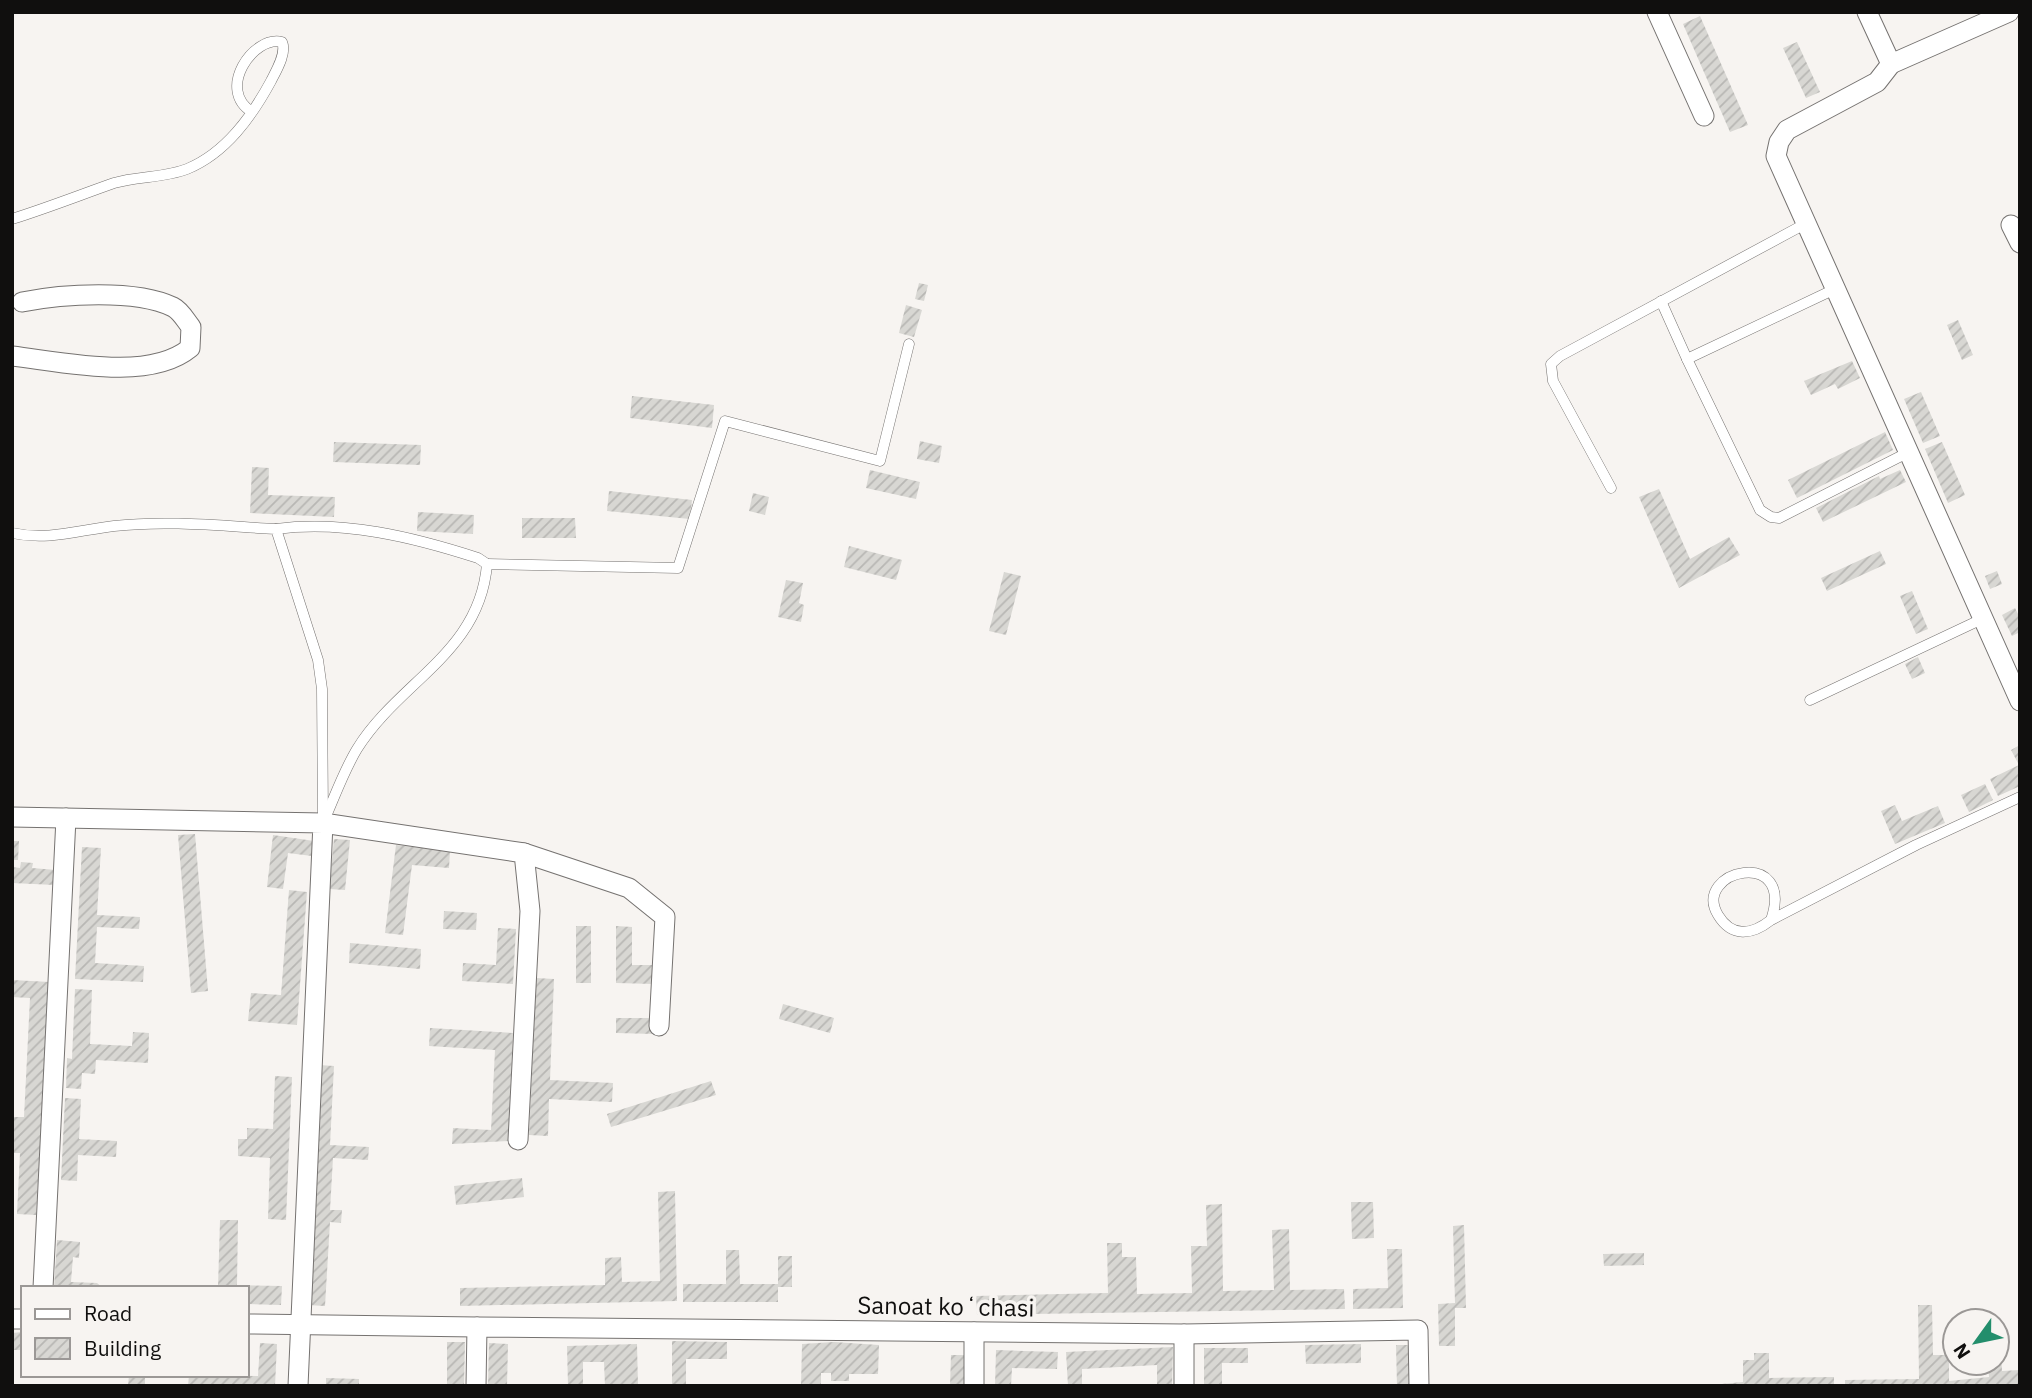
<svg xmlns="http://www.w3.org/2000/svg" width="2032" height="1398" font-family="'IBM Plex Sans',sans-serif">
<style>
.building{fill:url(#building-hatch)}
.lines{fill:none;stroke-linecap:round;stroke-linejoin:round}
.service-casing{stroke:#757270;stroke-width:11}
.minor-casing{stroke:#757270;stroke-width:21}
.service{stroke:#fff;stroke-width:10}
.minor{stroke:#fff;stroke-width:19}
.labels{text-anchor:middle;stroke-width:7;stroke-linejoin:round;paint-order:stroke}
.street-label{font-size:24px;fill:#100f0e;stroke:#f7f4f1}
</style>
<defs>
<pattern id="building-hatch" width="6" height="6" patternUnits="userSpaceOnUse" patternTransform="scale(1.75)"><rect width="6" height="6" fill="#d8d7d3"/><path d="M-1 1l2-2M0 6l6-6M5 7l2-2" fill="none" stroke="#b8b7b4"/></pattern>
</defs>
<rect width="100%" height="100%" fill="#f7f4f1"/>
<g class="building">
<path d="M 1700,16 L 1748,125 L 1730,132 L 1683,24 Z"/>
<path d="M 1797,42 L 1820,92 L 1806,98 L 1783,48 Z"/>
<path d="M 919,283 L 928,285 L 924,301 L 915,299 Z"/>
<path d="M 906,305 L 922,310 L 914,337 L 899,333 Z"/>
<path d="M 1958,320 L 1973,355 L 1962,360 L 1947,325 Z"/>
<path d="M 1852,361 L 1860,378 L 1838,389 L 1835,384 L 1811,395 L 1804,381 Z"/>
<path d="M 1921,392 L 1940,436 L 1923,443 L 1904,399 Z"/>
<path d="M 632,396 L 714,405 L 712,428 L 630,418 Z"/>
<path d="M 1885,432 L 1893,450 L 1797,498 L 1788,480 Z"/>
<path d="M 920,441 L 942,446 L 939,463 L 917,459 Z"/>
<path d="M 334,442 L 421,445 L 420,465 L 333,462 Z"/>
<path d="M 1942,442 L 1965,495 L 1948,503 L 1925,449 Z"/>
<path d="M 252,467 L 269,468 L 268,495 L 335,497 L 334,517 L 250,513 Z"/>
<path d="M 870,470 L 920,482 L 916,499 L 866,488 Z"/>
<path d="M 1900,470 L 1906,482 L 1823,522 L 1816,508 L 1879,476 L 1880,479 Z"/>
<path d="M 1659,489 L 1690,559 L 1729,537 L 1740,555 L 1679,588 L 1639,497 Z"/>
<path d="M 609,491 L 692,500 L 690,519 L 607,511 Z"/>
<path d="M 753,493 L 769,497 L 765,515 L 749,511 Z"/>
<path d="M 418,512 L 474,515 L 473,534 L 417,531 Z"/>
<path d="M 522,518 L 575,518 L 576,538 L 522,538 Z"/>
<path d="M 849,546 L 902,560 L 896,580 L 844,567 Z"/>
<path d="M 1880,551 L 1886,564 L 1827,591 L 1821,578 Z"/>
<path d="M 1997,571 L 2002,584 L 1990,589 L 1985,576 Z"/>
<path d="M 1004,572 L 1021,576 L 1006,635 L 989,631 Z"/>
<path d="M 786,580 L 803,583 L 799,603 L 804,605 L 801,622 L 778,617 Z"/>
<path d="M 1912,591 L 1928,629 L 1916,634 L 1900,596 Z"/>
<path d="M 2015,608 L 2020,618 L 2020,632 L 2012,636 L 2002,615 Z"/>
<path d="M 1918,657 L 1925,673 L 1912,679 L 1905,664 Z"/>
<path d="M 2020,745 L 2020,786 L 1998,796 L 1990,779 L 2019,765 L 2011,750 Z"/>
<path d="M 1985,784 L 1993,800 L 1969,812 L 1961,795 Z"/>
<path d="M 1895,805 L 1902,821 L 1938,806 L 1945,823 L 1895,844 L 1881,811 Z"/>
<path d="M 195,834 L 208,991 L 191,993 L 178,835 Z"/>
<path d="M 273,835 L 314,841 L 312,856 L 288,853 L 283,889 L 267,887 Z"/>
<path d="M 334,839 L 350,840 L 345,890 L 329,889 Z"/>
<path d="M 12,841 L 19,841 L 18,860 L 12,860 Z"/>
<path d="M 396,845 L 450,851 L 449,868 L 412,865 L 403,935 L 385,933 Z"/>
<path d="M 82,847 L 101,848 L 97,915 L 140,917 L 139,929 L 97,927 L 95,963 L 144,966 L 143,982 L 75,979 Z"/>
<path d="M 21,862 L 33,863 L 32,868 L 56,870 L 55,885 L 12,883 L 12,867 L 20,868 Z"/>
<path d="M 289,890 L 307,892 L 297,1025 L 248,1021 L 251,993 L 281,995 Z"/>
<path d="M 444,911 L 477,913 L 476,930 L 443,929 Z"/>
<rect x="576" y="926" width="15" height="57"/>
<path d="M 616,926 L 632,927 L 632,965 L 654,965 L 654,984 L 616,983 Z"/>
<path d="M 498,928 L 516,929 L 513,984 L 462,981 L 463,963 L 496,965 Z"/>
<path d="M 350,943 L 421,949 L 420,969 L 349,963 Z"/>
<path d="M 536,978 L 554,979 L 550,1080 L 613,1083 L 612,1102 L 549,1099 L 548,1136 L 529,1135 Z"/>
<path d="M 12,980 L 50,982 L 36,1215 L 17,1214 L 20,1153 L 12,1153 L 13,1117 L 24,1117 L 30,998 L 12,997 Z"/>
<path d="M 75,989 L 92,990 L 90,1044 L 132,1046 L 133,1032 L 149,1033 L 148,1063 L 96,1060 L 95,1074 L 82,1073 L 81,1089 L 66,1088 L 67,1058 L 72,1059 Z"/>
<path d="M 783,1004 L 834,1018 L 830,1033 L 779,1019 Z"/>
<path d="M 616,1018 L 654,1018 L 654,1034 L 616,1033 Z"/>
<path d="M 430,1028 L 513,1033 L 508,1141 L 452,1144 L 453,1128 L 491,1130 L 495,1050 L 429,1046 Z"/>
<path d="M 319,1065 L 334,1066 L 330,1145 L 369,1147 L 368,1160 L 333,1158 L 330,1210 L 342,1210 L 341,1223 L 330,1222 L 325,1306 L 307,1305 Z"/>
<path d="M 275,1076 L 292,1077 L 286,1220 L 268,1219 L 270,1158 L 238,1156 L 238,1139 L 247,1139 L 247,1128 L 273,1129 Z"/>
<path d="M 711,1081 L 716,1095 L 611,1127 L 607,1114 Z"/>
<path d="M 65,1098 L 81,1099 L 79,1139 L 117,1141 L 116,1157 L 78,1155 L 77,1181 L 61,1180 Z"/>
<path d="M 522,1178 L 524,1197 L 456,1205 L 454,1186 Z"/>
<path d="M 675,1191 L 677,1301 L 460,1306 L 460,1288 L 605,1285 L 605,1258 L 621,1257 L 622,1282 L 660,1281 L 658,1192 Z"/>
<path d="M 1351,1202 L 1373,1202 L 1374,1238 L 1352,1239 Z"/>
<path d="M 1222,1204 L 1223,1291 L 1274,1290 L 1272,1230 L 1289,1229 L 1290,1290 L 1344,1289 L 1345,1309 L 977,1315 L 976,1296 L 1108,1293 L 1107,1243 L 1122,1243 L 1122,1257 L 1136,1257 L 1137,1294 L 1192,1293 L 1191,1246 L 1207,1246 L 1206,1205 Z"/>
<path d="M 220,1220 L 238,1220 L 237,1285 L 282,1286 L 281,1305 L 247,1304 L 247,1288 L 218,1288 Z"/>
<path d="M 1464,1225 L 1466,1308 L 1455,1308 L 1455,1346 L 1439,1346 L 1438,1304 L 1455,1303 L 1453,1226 Z"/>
<path d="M 57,1240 L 80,1242 L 79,1258 L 73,1257 L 71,1282 L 97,1283 L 103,1288 L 54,1288 Z"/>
<path d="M 1387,1249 L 1402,1249 L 1403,1308 L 1353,1309 L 1353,1289 L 1388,1288 Z"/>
<path d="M 726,1250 L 739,1250 L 740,1284 L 778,1284 L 778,1256 L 792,1256 L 792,1287 L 778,1287 L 778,1302 L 683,1302 L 683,1284 L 726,1284 Z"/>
<path d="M 1644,1253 L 1644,1265 L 1604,1266 L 1603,1254 Z"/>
<path d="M 1918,1305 L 1932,1305 L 1933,1355 L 1949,1355 L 1949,1381 L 1989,1377 L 1988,1363 L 1997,1363 L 1997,1356 L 2001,1355 L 2002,1371 L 2020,1370 L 2020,1386 L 1845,1386 L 1845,1380 L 1919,1379 Z"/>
<path d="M 23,1332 L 23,1350 L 12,1350 L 12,1333 Z"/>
<path d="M 672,1341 L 727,1342 L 727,1359 L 686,1359 L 686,1386 L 672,1386 Z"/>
<path d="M 447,1342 L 465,1342 L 464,1386 L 447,1386 Z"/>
<path d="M 834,1342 L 879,1345 L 878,1374 L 849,1374 L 849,1381 L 831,1381 L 831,1373 L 821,1373 L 821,1386 L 801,1386 L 802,1344 Z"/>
<path d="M 260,1343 L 277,1344 L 275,1386 L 188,1386 L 189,1375 L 258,1376 Z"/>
<path d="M 489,1343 L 508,1344 L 507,1386 L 488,1386 Z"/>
<path d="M 637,1344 L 638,1386 L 605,1386 L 604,1362 L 583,1362 L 583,1386 L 568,1386 L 567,1346 Z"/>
<path d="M 1361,1344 L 1361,1363 L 1306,1364 L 1305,1345 Z"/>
<path d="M 1396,1345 L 1414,1345 L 1415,1386 L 1397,1386 Z"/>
<path d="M 1173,1347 L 1172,1386 L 1157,1386 L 1157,1365 L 1082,1369 L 1082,1386 L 1068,1386 L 1066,1352 Z"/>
<path d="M 1204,1348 L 1248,1348 L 1248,1363 L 1222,1363 L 1222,1386 L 1204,1386 Z"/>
<path d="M 996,1350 L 1058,1352 L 1057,1369 L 1012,1368 L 1011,1386 L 995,1386 Z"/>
<path d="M 1754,1353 L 1769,1353 L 1769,1378 L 1834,1377 L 1834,1386 L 1699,1386 L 1743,1382 L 1743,1360 L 1754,1360 Z"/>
<path d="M 951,1355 L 966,1355 L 965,1386 L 950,1386 Z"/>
<path d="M 129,1375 L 145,1375 L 145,1386 L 128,1386 Z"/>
<path d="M 326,1378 L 359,1379 L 359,1386 L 326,1386 Z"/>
</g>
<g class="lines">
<g class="service-casing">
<g id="service">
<path d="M 12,219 C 47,208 80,195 114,183 C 137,176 164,178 187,169 C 226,153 252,116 271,81 C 276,71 287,53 282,42 C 253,35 216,90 252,112"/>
<path d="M 1835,289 L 1687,359 L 1760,510 L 1771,517 L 1779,518 L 1907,453"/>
<path d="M 1661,301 L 1687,359"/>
<path d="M 1611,488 L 1553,381 L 1551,364 L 1560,356 L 1805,224"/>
<path d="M 276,529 C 344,520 413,537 478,558 L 487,564"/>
<path d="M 12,533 C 48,541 79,530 114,526 C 167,520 222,526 276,529 L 318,660 L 322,689 L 323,819"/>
<path d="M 1810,700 L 1982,619"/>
<path d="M 323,823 C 334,799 343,772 357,749 C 399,681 480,653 487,564 L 678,568 L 725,421 L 880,461 L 909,344"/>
<path d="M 1771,920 C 1796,846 1691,870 1718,915 C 1732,938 1752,935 1771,920 L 1916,845 L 2020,797"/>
</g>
</g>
<g class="minor-casing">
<g id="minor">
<path d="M 1657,12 L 1704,116"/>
<path d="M 1867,12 L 1891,64 L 1877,82 L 1787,130 L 1779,142 L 1776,156 L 2020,701"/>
<path d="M 1891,64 L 2009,12"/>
<path d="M 2011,225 L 2020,243"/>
<path d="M 12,356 C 63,362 149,382 190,348 L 191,327 C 186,321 181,311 173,307 C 136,289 62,294 22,302"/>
<path d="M 12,817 L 323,823 L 298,1386"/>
<path d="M 323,823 L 524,853 L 530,911 L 518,1140"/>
<path d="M 524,853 L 629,888 L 665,917 L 659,1026"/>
<path d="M 43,1288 L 66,818"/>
<path d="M 12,1319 L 23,1319"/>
<path d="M 247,1324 L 477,1327"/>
<path d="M 476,1386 L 477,1327 L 1184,1334 L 1418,1330 L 1419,1386"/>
<path d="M 974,1386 L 974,1332"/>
<path d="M 1184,1386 L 1184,1334"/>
</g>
</g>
<use href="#service" class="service"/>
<use href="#minor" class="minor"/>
</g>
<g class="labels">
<g class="street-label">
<text transform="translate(946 1307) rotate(1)" y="8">Sanoat koʻchasi</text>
</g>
</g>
<rect width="2032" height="1398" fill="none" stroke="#100f0e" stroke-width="28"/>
<rect x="21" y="1286" width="228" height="91" fill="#f7f4f1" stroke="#9b9896" stroke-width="2"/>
<rect x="35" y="1309" width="35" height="10" fill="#ffffff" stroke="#9b9896" stroke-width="2"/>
<text x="84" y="1321" font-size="21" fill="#100f0e">Road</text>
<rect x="35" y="1338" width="35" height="21" fill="url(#building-hatch)" stroke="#9b9896" stroke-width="2"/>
<text x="84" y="1356" font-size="21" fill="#100f0e">Building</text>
<g transform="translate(1976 1342) rotate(237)"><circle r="33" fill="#f7f4f1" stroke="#9b9896" stroke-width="2"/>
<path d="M0-5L12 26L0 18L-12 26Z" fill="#238e6c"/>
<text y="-10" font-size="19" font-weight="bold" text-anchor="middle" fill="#100f0e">N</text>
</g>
</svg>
